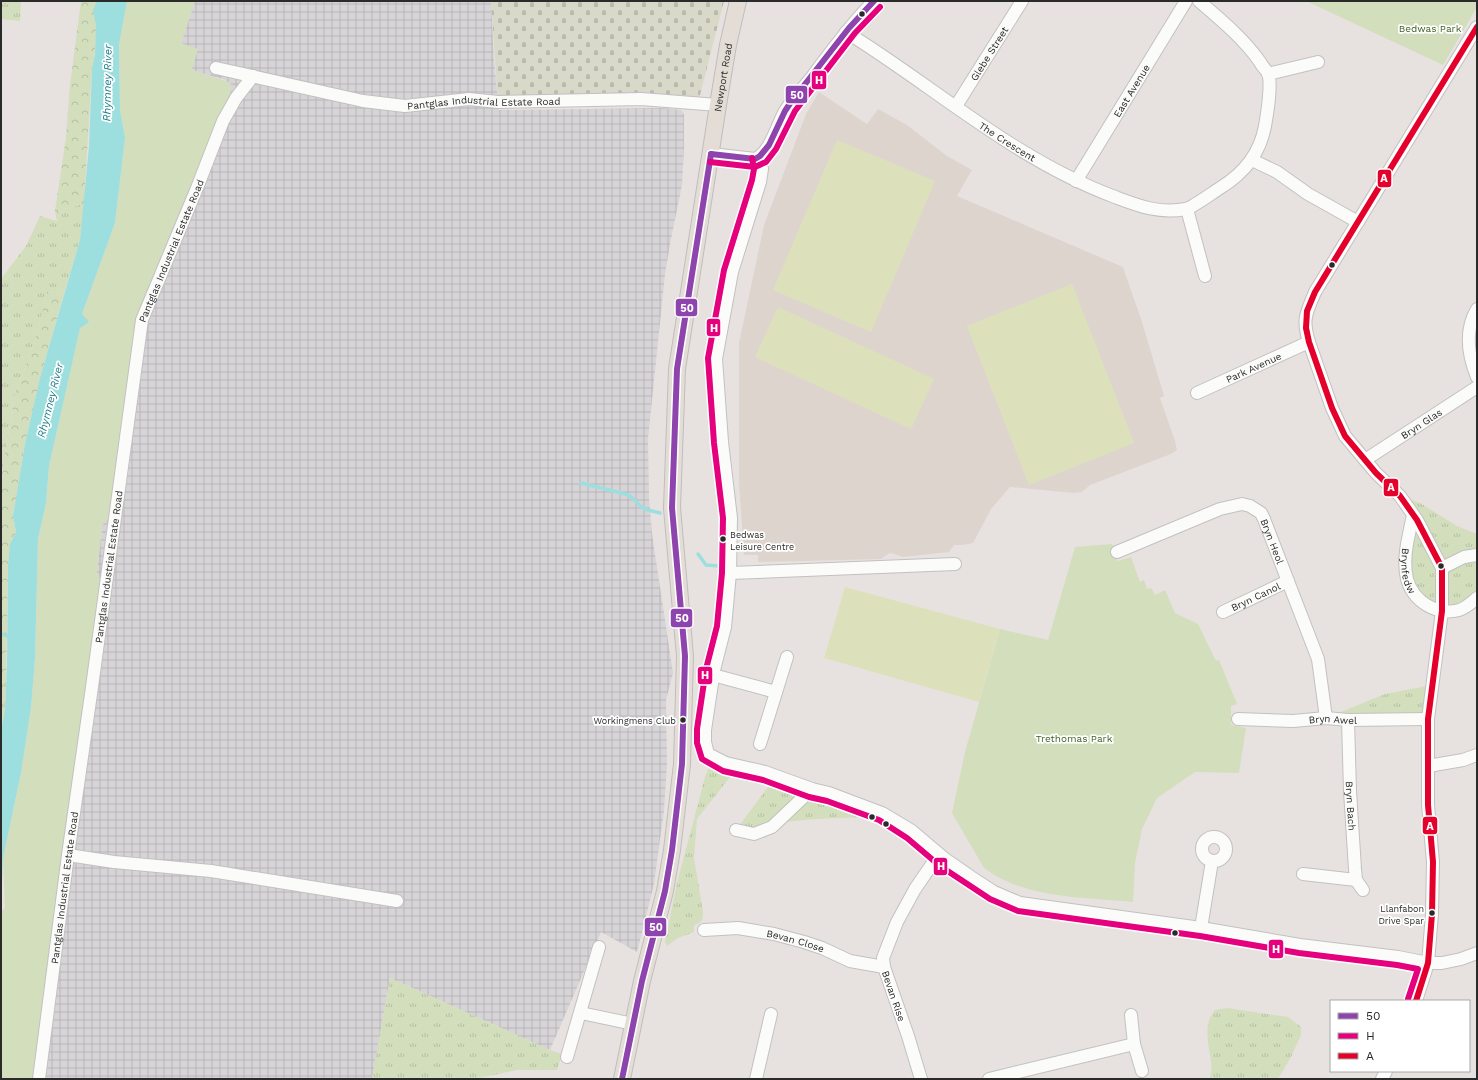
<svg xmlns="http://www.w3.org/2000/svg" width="1478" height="1080" font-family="'Work Sans',sans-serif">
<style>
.industrial{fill:url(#industrial-grid)}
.education{fill:#ded4ce}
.grass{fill:url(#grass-tufts)}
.forest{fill:url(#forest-crowns)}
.cemetery{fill:url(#cemetery-stones)}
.park{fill:#d3debd}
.pitch{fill:#dde1bb}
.water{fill:#9ddfdf}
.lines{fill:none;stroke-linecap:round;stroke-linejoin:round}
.stream{stroke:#9ddfdf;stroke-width:3.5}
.minor-casing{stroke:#c2c1c1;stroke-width:14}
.major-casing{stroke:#bfbebd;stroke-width:18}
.minor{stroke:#fbfbfa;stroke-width:12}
.major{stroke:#e4ddd6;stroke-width:16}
.bus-1-casing{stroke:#fff;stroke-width:9}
.bus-2-casing{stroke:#fff;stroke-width:9}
.bus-3-casing{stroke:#fff;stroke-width:9}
.bus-1{stroke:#8e44ad;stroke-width:6}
.bus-2{stroke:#e5007d;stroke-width:6}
.bus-3{stroke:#e4002b;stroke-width:6}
.bus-dot{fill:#2a2a2a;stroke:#fff;stroke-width:1.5}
.labels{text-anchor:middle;stroke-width:3.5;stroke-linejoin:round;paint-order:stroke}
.bus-label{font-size:9px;fill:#2a2a2a;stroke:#fff;text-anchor:end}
.park-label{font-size:10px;fill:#3e5e23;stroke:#fff}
.street-label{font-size:10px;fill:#2a2a2a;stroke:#fff}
.water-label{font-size:11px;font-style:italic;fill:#1e7f8a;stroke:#fff}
.line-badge{stroke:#fff;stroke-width:1.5}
.badge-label{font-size:11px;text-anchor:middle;font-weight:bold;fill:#fff}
</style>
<defs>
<pattern id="industrial-grid" width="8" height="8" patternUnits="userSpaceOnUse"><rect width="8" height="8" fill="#d7d4d7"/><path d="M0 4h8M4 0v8" fill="none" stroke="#b9b6b9"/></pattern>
<pattern id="grass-tufts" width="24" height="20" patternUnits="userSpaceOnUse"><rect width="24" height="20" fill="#d3debd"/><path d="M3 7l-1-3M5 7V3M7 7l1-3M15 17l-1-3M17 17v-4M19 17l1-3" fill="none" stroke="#b5bfa3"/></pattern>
<pattern id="forest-crowns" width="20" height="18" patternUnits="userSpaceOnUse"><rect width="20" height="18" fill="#d3debd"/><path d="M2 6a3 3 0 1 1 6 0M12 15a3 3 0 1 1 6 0" fill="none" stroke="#b5bfa3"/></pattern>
<pattern id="cemetery-stones" width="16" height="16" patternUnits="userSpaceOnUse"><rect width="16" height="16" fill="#d8d9c9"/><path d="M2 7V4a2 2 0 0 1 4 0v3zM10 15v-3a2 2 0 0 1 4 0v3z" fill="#babaad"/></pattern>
</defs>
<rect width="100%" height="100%" fill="#e7e2e0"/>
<path class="industrial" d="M 195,1 L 491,1 L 494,60 L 499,110 L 663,108 L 681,110 L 684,114 L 684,147 L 682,185 L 671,239 L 665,274 L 648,439 L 649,498 L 652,534 L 673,673 L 666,700 L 667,764 L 664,810 L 654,884 L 637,952 L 601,932 L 550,1050 L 390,978 L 372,1079 L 34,1079 L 102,585 L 97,572 L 102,525 L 111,516 L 141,312 L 166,243 L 220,115 L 225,80 L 191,70 L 181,43 Z"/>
<path class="education" d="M 819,92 L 867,124 L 878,109 L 907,125 L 947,156 L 972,170 L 957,196 L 1123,267 L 1142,322 L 1164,396 L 1160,398 L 1175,441 L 1177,450 L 1171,454 L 1090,485 L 1082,492 L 1074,493 L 1010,487 L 991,509 L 973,543 L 963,545 L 954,545 L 949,552 L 903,557 L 891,553 L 888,554 L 881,559 L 758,562 L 758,555 L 744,555 L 739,483 L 739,343 L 764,225 L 806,114 Z"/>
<g class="grass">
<path d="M 1,1 L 21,1 L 20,21 L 1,19 Z"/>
<path d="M 84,204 L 80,240 L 64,294 L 47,292 L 37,334 L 28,360 L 15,393 L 12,416 L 9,429 L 3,464 L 1,488 L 1,279 L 26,246 L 40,216 L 57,221 L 63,209 Z"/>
<path d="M 1400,496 L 1420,503 L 1457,526 L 1477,534 L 1477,598 L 1470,604 L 1432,609 L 1407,578 L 1413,515 Z"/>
<path d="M 1,681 L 6,683 L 5,710 L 1,731 Z"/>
<path d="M 1432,685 L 1428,719 L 1326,718 L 1385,694 Z"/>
<path d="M 719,764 L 725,768 L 730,777 L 697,819 L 694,858 L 703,912 C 703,920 702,923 694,925 L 694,932 L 678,938 L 667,946 L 665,942 L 677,883 L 705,777 L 710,765 Z"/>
<path d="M 776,776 L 875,810 L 868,817 C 851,818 782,818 772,827 L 736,830 Z"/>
<path d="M 390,978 L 550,1050 L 562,1054 L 557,1070 L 517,1070 L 474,1079 L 372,1079 Z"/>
<path d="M 1227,1008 L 1288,1017 L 1301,1027 L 1301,1035 L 1291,1057 L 1278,1079 L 1210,1078 C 1211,1073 1212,1067 1211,1062 C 1209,1044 1202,1025 1215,1010 Z"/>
</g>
<g class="forest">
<path d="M 81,1 L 97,1 C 91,15 96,15 96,28 C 96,42 95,55 92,69 L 84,204 L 63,209 L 57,221 L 55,211 L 66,137 L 70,85 Z"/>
<path d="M 47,292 L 64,294 L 40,378 L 25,444 L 13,516 L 16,532 L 10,544 L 8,564 L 6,683 L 1,681 L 1,488 L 3,464 L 9,429 L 12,416 L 15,393 L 28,360 L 37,334 Z"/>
</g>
<path class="cemetery" d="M 491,1 L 724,1 L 698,103 L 498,102 Z"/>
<g class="park">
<path d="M 127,1 L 195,1 L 181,43 L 198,49 L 192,70 L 231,83 L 230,94 L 166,243 L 141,312 L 111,516 L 102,525 L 97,572 L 102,585 L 34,1079 L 1,1079 L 1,912 L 5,908 L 3,858 L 21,773 L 31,708 L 35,659 L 38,539 L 46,503 L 49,466 L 80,327 L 82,314 L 115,223 L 125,138 L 120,110 L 119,45 Z"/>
<path d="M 1306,1 L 1477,1 L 1477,7 L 1443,65 Z"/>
<path d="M 1112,544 L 1117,552 L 1117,561 L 1131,557 L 1140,582 L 1144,580 L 1147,589 L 1151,588 L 1155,595 L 1165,590 L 1175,613 L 1198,624 L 1216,661 L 1219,660 L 1237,704 L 1231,706 L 1231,725 L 1246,728 L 1239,773 L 1195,772 L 1157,798 L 1142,829 L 1135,863 L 1133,902 C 1083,897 1026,899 984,868 L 952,813 L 965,752 L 1000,629 L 1048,640 L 1075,547 Z"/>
</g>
<g class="pitch">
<path d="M 837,140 L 935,181 L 871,332 L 773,290 Z"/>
<path d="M 1072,284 L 1134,443 L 1029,485 L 967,326 Z"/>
<path d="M 778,307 L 934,379 L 911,429 L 755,357 Z"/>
<path d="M 845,587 L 1000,629 L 979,702 L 824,658 Z"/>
</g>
<path class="water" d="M 97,1 L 127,1 L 119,45 L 120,110 L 125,138 L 115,223 L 82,314 L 89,322 L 80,328 L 49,466 L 46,503 L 38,539 L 35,659 L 31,708 L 21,773 L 3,858 L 1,915 L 1,731 L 5,710 L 7,663 L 8,564 L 10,544 L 16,532 L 13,516 L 25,444 L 40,378 L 80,240 L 89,146 L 92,69 L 95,54 L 96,26 L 93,10 Z"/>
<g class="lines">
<g class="stream">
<path d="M 581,483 L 629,495 L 644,509 L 660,513"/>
<path d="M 698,554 L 706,565 L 720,566"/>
<path d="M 1,634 L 8,636"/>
</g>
<g class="minor-casing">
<g id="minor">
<path id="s1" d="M 846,32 C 935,87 1015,160 1115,197 C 1139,206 1159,214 1186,209 C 1193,207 1212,193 1220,188 C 1243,174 1260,154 1265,126 C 1267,115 1272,83 1268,73 C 1266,70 1262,66 1260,62 C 1244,39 1220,19 1199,1"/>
<path id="s2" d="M 216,68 L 363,101 L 405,106 L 469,99 L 498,102 L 641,99 L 718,105"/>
<path d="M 1268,74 L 1318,62"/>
<path id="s3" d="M 956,106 L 1022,1"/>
<path d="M 711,154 L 755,159 C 770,153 777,125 785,111 C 793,99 803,88 812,77 C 831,51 851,24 874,1"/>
<path d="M 760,157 L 762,169 L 760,182 L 732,272 L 716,359 L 722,442 L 731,518 L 730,573 L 725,627 L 714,670 L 705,730 L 705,742 L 708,754 L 726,763 L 765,772 L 812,789 L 829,793 L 882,813 L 912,831 L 945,859 L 971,877 L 994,892 L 1020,903 L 1201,928 L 1300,945 L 1398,957 L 1428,963 L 1442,963 L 1461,959 L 1477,953"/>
<path d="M 1252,160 L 1277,172 L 1308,194 L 1358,222"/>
<path id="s4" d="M 1076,181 L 1186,1"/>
<path d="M 1187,209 L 1205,276"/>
<path d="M 1477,309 C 1464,331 1468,355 1477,377"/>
<path id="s5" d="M 1197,393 L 1309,342"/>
<path id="s6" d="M 1365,460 L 1477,387"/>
<path id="s7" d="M 1413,515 C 1409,535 1402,558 1407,579 C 1413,601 1436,616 1459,610 C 1466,608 1472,602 1477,598"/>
<path id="s8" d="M 1117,552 L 1220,509 L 1242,504 L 1250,506 L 1261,513 L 1264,519 L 1318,659 L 1326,718"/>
<path d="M 1442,568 L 1464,557 L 1477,555"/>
<path d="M 730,573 L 955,564"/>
<path id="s9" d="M 1223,612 L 1288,581"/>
<path d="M 713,675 L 776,692"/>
<path id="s10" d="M 1238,719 L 1293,721 L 1326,718 L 1348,720 L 1428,719"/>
<path id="s11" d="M 1348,720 L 1350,791 L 1355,869 L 1356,880 L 1363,890"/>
<path d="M 760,744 L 787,657"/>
<path d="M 1428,766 L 1463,760 L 1477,755"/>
<path d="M 736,830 L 754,834 L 772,827 L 812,789"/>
<circle cx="1214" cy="849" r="12"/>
<path d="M 68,855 L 114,862 L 211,871 L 397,901"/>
<path d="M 1303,874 L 1356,880"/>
<path d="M 1201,928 L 1212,861"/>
<path id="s12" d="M 704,930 L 738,928 L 774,934 L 804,942 L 822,948 L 850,961 L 884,967"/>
<path d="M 1416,1001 L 1428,963 L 1432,914 L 1433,862 L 1428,805 L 1428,719 L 1442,611 L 1442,568 L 1417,520 L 1400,496 L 1376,473 L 1345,436 L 1332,408 L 1309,342 C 1302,319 1306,314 1315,292 L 1477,27"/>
<path d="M 581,1013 L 633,1024"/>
<path d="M 1131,1015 L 1134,1044 L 1142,1071"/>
<path d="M 567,1057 L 599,947"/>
<path id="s13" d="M 39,1079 L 68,855 L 92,687 L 142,320 L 197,188 L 223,121 L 236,98 L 253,76"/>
<path d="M 756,1079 L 771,1014"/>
<path d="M 921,1079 L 908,1036 L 884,967 L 883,958 L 897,922 L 915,889 L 939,854"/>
<path d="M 989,1079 L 1134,1044"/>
<path d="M 1382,1079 L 1386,1071"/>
</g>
</g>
<g class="major-casing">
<g id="major">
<path id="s14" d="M 622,1079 L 642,981 L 665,891 L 672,850 L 682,764 L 685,656 L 672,508 L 677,369 L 718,105 L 728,45 L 738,1"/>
</g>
</g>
<use href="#minor" class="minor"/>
<use href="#major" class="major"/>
<g class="bus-1-casing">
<g id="bus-1">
<path d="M 711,154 L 755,159 L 760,156 L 769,145 L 785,111 L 791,102 L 849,28 L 874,1"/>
<path d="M 622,1079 L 642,981 L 665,891 L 672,850 L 682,764 L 685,656 L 672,508 L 677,369 L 711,154"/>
</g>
</g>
<g class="bus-2-casing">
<g id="bus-2">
<path d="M 752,158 L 754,169 L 752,180 L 724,270 L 708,358 L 714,443 L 723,518 L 722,573 L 717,626 L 706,669 L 697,729 L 697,743 L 702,759 L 723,771 L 763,780 L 809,797 L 827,801 L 879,820 L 907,838 L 940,866 L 990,899 L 1018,911 L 1200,936 L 1299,953 L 1397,965 L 1418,969 L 1408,999"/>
<path d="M 710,162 L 755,167 L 766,162 L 776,149 L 795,111 L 855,33 L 880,7"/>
</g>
</g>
<g class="bus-3-casing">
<path id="bus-3" d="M 1416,1001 L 1428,963 L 1432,914 L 1433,862 L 1428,805 L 1428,719 L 1442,611 L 1442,568 L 1417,520 L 1400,496 L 1376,473 L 1345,436 L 1332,408 L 1309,342 L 1306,328 L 1307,311 L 1315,292 L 1477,27"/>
</g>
<use href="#bus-1" class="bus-1"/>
<use href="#bus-2" class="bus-2"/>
<use href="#bus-3" class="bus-3"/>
</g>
<g class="bus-dot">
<circle cx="862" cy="14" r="3.5"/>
<circle cx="1332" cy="265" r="3.5"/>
<circle cx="723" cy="539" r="3.5"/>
<circle cx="1441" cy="566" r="3.5"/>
<circle cx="683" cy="720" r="3.5"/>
<circle cx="872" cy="817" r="3.5"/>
<circle cx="886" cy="824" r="3.5"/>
<circle cx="1432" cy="913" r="3.5"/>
<circle cx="1175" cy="933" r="3.5"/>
</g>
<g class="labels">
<g class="bus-label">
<text x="730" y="538" text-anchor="start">Bedwas<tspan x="730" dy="12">Leisure Centre</tspan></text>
<text x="676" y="724">Workingmens Club</text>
<text x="1424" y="912">Llanfabon<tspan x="1424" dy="12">Drive Spar</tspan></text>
</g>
<g class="park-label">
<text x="1430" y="32">Bedwas Park</text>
<text x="1074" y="742">Trethomas Park</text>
</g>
<g class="street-label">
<text dy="4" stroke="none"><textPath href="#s3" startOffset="62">Glebe Street</textPath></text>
<text dy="4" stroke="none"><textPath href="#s14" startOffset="1012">Newport Road</textPath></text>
<text dy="4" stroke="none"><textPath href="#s4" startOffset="106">East Avenue</textPath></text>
<text dy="4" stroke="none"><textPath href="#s2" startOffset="272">Pantglas Industrial Estate Road</textPath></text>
<text dy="4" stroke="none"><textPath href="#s1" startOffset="195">The Crescent</textPath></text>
<text dy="4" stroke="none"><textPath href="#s13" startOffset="841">Pantglas Industrial Estate Road</textPath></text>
<text dy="4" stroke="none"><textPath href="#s5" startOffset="62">Park Avenue</textPath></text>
<text dy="4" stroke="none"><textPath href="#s6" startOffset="67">Bryn Glas</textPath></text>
<text dy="4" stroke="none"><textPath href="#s8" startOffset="186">Bryn Heol</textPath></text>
<text dy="4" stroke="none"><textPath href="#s13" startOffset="517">Pantglas Industrial Estate Road</textPath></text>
<text dy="4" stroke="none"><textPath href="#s7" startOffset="57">Brynfedw</textPath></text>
<text dy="4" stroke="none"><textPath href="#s9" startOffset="36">Bryn Canol</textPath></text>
<text dy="4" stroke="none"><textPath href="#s10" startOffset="95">Bryn Awel</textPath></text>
<text dy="4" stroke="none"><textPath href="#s11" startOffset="86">Bryn Bach</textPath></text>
<text dy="4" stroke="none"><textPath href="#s13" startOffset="193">Pantglas Industrial Estate Road</textPath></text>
<text dy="4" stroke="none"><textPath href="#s12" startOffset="93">Bevan Close</textPath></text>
<text transform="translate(894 996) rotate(71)" y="4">Bevan Rise</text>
</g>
<g class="water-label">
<text transform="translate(107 83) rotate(-89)" y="4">Rhymney River</text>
<text transform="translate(50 400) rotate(-76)" y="4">Rhymney River</text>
</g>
</g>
<g class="line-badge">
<rect x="811" y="70" width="16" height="20" rx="4" fill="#e5007d"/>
<rect x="785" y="85" width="23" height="19" rx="4" fill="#8e44ad"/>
<rect x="1377" y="169" width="15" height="19" rx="4" fill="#e4002b"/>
<rect x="675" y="298" width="23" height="19" rx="4" fill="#8e44ad"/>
<rect x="706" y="318" width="15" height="19" rx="4" fill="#e5007d"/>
<rect x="1383" y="478" width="16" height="19" rx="4" fill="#e4002b"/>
<rect x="670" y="608" width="23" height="20" rx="4" fill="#8e44ad"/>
<rect x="697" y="666" width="16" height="19" rx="4" fill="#e5007d"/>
<rect x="1422" y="816" width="16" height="19" rx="4" fill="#e4002b"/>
<rect x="933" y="857" width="15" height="19" rx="4" fill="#e5007d"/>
<rect x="644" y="917" width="23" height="20" rx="4" fill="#8e44ad"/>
<rect x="1268" y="939" width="16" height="20" rx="4" fill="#e5007d"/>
</g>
<g class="badge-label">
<text x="819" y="84">H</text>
<text x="797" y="99">50</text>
<text x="1384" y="182">A</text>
<text x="687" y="312">50</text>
<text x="714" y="332">H</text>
<text x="1391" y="491">A</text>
<text x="682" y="622">50</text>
<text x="705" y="679">H</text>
<text x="1430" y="830">A</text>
<text x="941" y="870">H</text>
<text x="656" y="931">50</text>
<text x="1276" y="953">H</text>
</g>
<rect width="1478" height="1080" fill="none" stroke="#2a2a2a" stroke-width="4"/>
<rect x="1330" y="1000" width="140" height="72" fill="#ffffff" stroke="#aaaaaa"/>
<rect x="1338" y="1013" width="20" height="6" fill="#8e44ad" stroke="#aaaaaa"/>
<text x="1366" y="1020" font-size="12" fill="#2a2a2a">50</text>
<rect x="1338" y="1033" width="20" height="6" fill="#e5007d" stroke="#aaaaaa"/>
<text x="1366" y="1040" font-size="12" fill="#2a2a2a">H</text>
<rect x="1338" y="1053" width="20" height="6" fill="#e4002b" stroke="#aaaaaa"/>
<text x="1366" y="1060" font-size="12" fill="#2a2a2a">A</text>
</svg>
